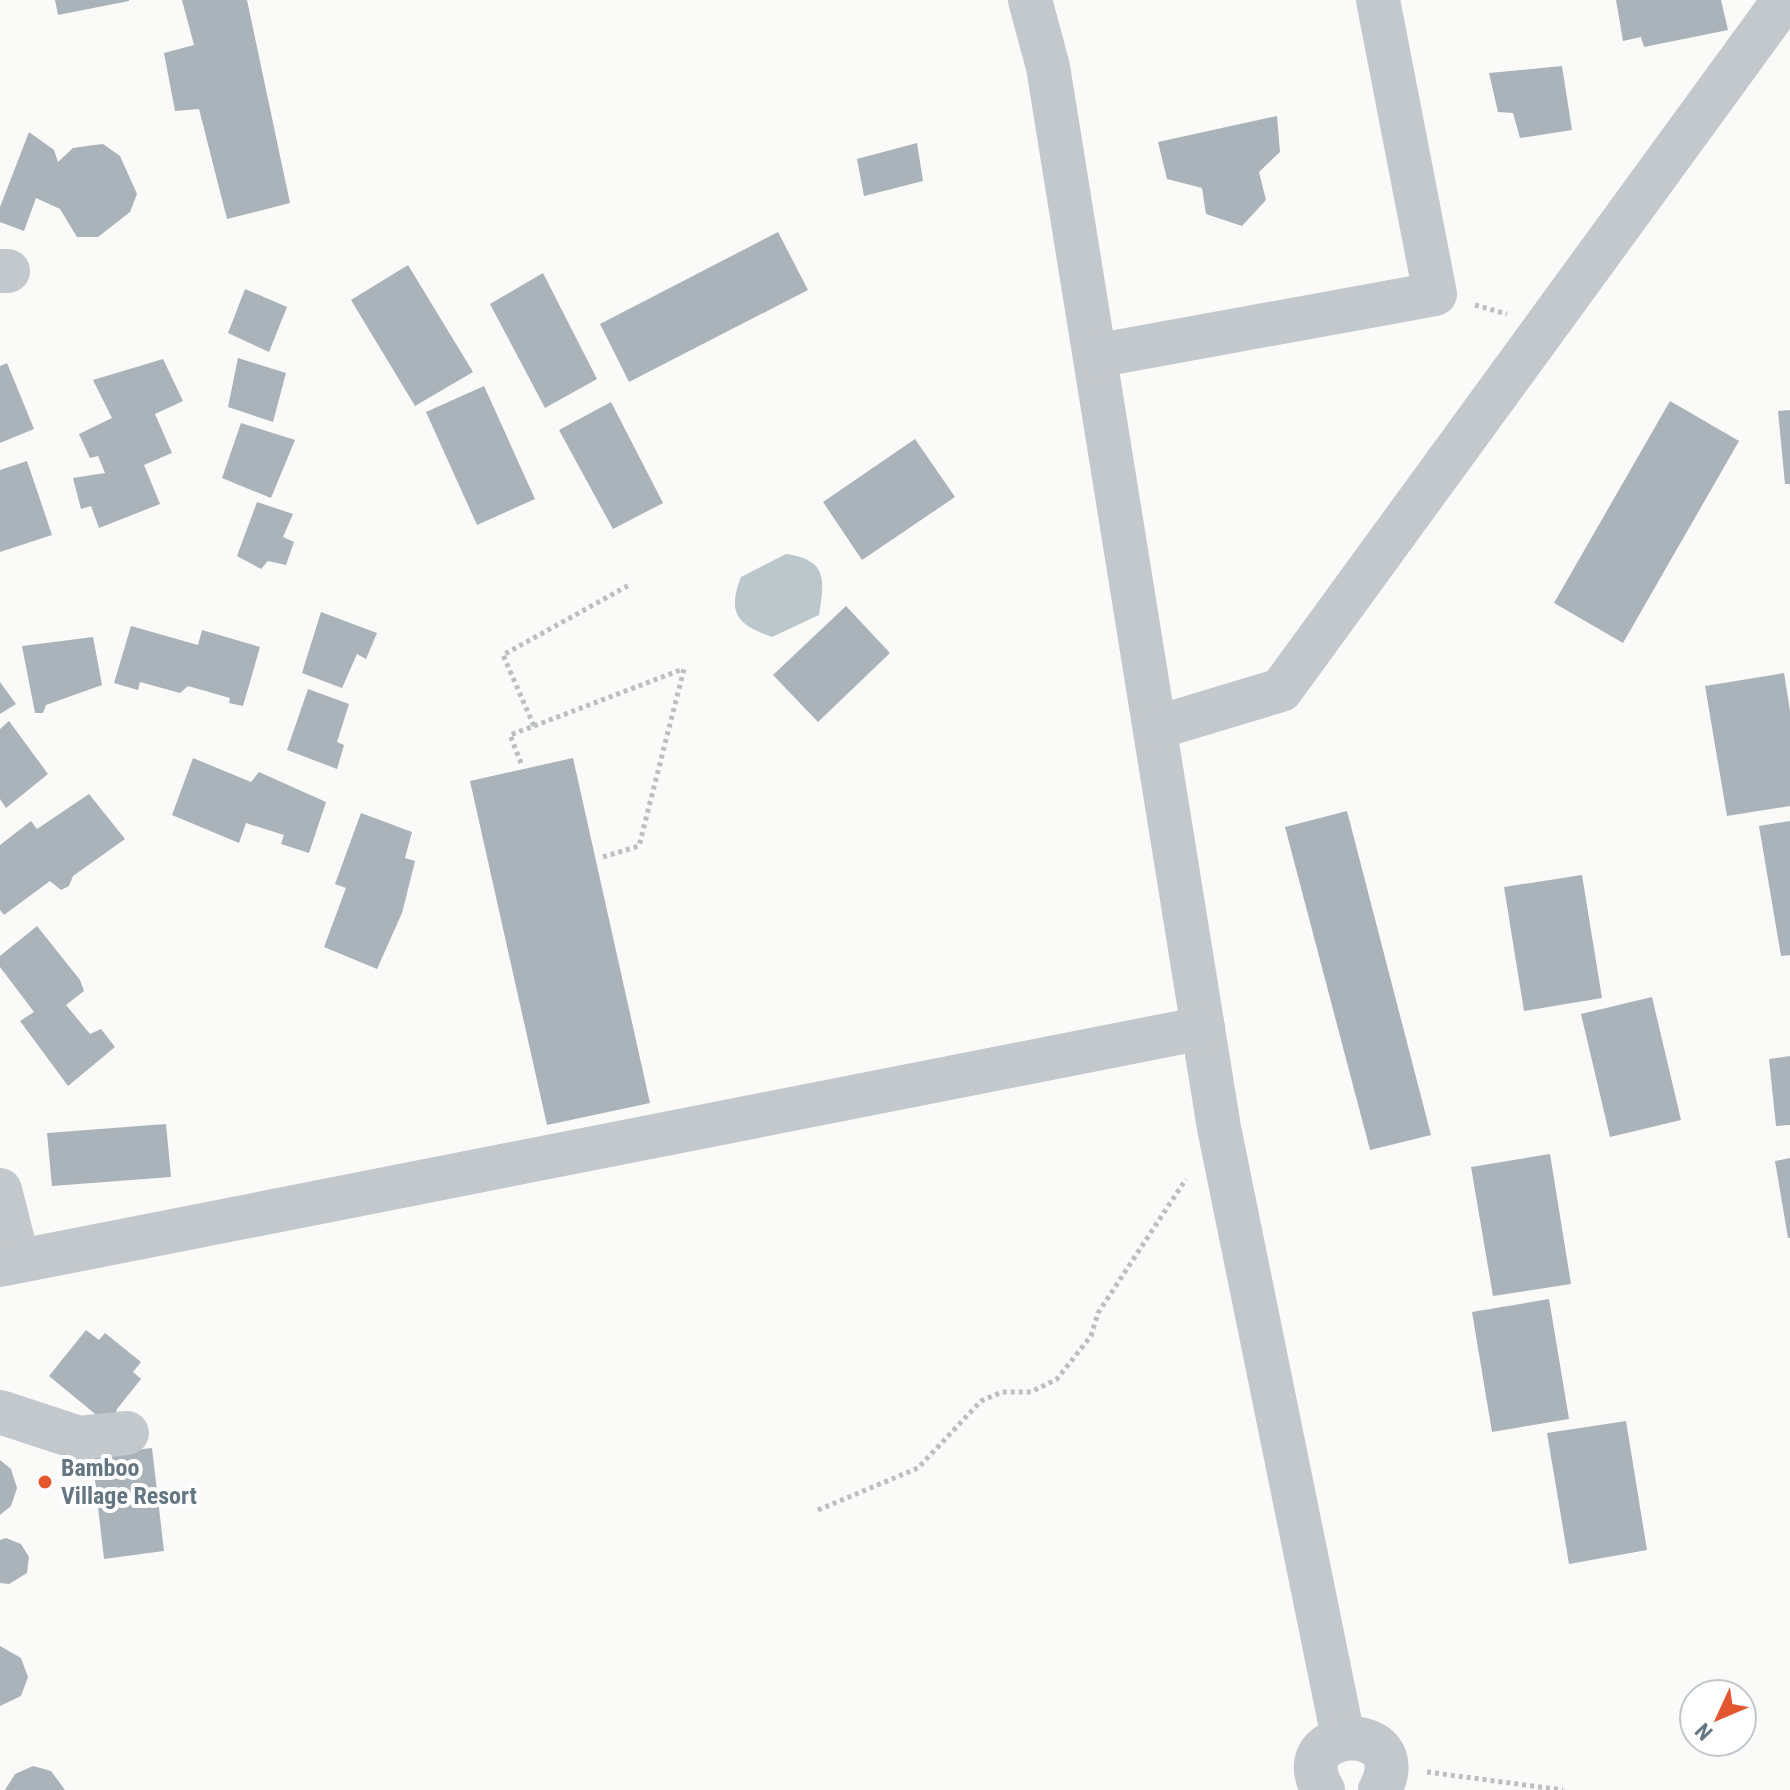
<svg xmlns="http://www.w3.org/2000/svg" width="1790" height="1790" font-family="'Roboto Condensed',sans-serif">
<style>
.water{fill:#bbc7cb}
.building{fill:#aab3b9}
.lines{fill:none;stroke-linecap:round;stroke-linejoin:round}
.path{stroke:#bbbfc2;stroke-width:5;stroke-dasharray:4 4;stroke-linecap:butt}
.minor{stroke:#c3c8cc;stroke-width:44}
.poi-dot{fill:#e4572e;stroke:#fff;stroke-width:3}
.labels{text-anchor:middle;stroke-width:8;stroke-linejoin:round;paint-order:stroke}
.poi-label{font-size:24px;font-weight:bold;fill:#657683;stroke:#fff;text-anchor:start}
</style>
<rect width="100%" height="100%" fill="#fafaf8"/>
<path class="water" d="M 786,554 C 827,560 825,579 819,615 L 772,637 C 737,625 727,613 741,577 Z"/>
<g class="building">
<path d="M 55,0 L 129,0 L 129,1 L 58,15 Z"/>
<path d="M 182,0 L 247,0 L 290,203 L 227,219 L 199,109 L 175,111 L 164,53 L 194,45 Z"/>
<path d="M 1616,0 L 1721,0 L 1728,30 L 1644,47 L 1641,37 L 1623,41 Z"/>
<path d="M 1562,66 L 1572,130 L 1520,138 L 1513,113 L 1498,112 L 1489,73 Z"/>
<path d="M 1277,116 L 1280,152 L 1259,172 L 1266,200 L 1242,226 L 1206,214 L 1202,188 L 1167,179 L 1158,142 Z"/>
<path d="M 29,132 L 54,150 L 58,162 L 73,148 L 94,145 L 103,144 L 120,156 L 137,194 L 130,212 L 98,237 L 77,237 L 60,209 L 36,198 L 24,231 L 0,222 L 0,207 Z"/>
<path d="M 917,143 L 923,181 L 864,196 L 857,159 Z"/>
<path d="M 778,232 L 808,290 L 629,382 L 600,324 Z"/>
<path d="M 408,265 L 473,372 L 415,406 L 351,300 Z"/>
<path d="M 543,273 L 597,379 L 545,408 L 490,304 Z"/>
<path d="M 245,289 L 287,307 L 269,352 L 228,333 Z"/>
<path d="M 238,358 L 286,373 L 273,422 L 228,407 Z"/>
<path d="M 163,359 L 183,401 L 155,414 L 172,453 L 144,465 L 160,504 L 99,528 L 91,506 L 81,509 L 73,478 L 105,473 L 98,456 L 90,458 L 79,434 L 112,418 L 93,380 Z"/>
<path d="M 7,363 L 34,429 L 0,443 L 0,366 Z"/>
<path d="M 484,386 L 535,499 L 477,525 L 426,412 Z"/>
<path d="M 1670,401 L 1739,441 L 1623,643 L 1554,603 Z"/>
<path d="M 611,402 L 663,503 L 613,529 L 559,430 Z"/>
<path d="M 1790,410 L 1790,484 L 1785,484 L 1778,411 Z"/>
<path d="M 241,423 L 295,440 L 271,498 L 222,478 Z"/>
<path d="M 915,439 L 955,497 L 862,560 L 823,502 Z"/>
<path d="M 27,461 L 52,535 L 0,552 L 0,470 Z"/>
<path d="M 257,502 L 293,514 L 283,537 L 294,542 L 286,565 L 268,561 L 261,569 L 237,556 Z"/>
<path d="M 846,606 L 890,653 L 818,722 L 773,675 Z"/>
<path d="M 321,612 L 377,633 L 366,659 L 357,654 L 342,688 L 302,673 Z"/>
<path d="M 131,626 L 198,645 L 202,630 L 260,647 L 243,706 L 229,703 L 230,698 L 188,686 L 180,693 L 140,682 L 138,690 L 114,683 Z"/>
<path d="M 93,637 L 102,685 L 46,705 L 43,713 L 35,713 L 22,646 Z"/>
<path d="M 1784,673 L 1790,711 L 1790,806 L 1727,816 L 1705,686 Z"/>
<path d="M 0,682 L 16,704 L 0,714 Z"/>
<path d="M 308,689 L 349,704 L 337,742 L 344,745 L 337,769 L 287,750 Z"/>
<path d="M 9,721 L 48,774 L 6,808 L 0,799 L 0,729 Z"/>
<path d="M 193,758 L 251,782 L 259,772 L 326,802 L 309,853 L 281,844 L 284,835 L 246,823 L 239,843 L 172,815 Z"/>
<path d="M 573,758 L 650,1103 L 547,1125 L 470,781 Z"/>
<path d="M 89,794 L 125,839 L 73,876 L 69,886 L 61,890 L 50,881 L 4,915 L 0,910 L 0,845 L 31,821 L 37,829 Z"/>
<path d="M 1347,811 L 1431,1135 L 1370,1150 L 1285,827 Z"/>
<path d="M 361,813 L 412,832 L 405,858 L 415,861 L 402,913 L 377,969 L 324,947 L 346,888 L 335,884 Z"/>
<path d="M 1790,821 L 1790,955 L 1781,956 L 1759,826 Z"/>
<path d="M 1582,875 L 1602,998 L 1524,1011 L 1504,887 Z"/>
<path d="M 37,926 L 80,980 L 84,991 L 66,1005 L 90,1034 L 101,1029 L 115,1047 L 68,1086 L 20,1021 L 34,1012 L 0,967 L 0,956 Z"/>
<path d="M 1652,997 L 1681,1120 L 1610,1137 L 1581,1014 Z"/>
<path d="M 1790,1056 L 1790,1125 L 1776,1126 L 1769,1059 Z"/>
<path d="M 166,1124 L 171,1177 L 52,1186 L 47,1133 Z"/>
<path d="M 1550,1154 L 1571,1284 L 1493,1296 L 1471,1167 Z"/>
<path d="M 1790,1158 L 1790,1238 L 1788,1238 L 1775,1161 Z"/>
<path d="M 1549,1299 L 1569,1419 L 1492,1432 L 1472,1312 Z"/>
<path d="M 86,1330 L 99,1340 L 105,1333 L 141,1362 L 133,1372 L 141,1379 L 117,1409 L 111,1427 L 49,1376 Z"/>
<path d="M 1626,1421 L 1647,1550 L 1569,1564 L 1547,1433 Z"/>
<path d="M 152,1448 L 164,1551 L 104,1559 L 92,1455 Z"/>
<path d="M 0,1460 L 11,1469 L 17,1488 L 11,1506 L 0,1515 Z"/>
<path d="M 6,1538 L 21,1544 L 29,1557 L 27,1573 L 9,1584 L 0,1583 L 0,1540 Z"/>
<path d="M 0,1646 L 21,1658 L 28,1677 L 21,1696 L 0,1706 Z"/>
<path d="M 33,1766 L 51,1771 L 65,1790 L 5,1790 L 15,1774 Z"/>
</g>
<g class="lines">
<g class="path">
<path d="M 1475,305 L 1507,314"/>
<path d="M 534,726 L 683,669"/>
<path d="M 521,763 L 510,735 L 534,726 L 503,655 L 631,584"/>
<path d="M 603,857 L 639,846 L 684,669"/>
<path d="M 818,1510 L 918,1468 L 981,1401 L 1002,1392 L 1031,1392 L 1057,1379 L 1091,1336 L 1098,1313 L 1186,1179"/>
<path d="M 1427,1772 L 1563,1790"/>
</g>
<g class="minor">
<path d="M 1030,0 L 1048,67 L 1219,1128 L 1343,1737"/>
<path d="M 0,271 L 8,271"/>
<path d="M 1095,356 L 1435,294 L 1378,0"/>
<path d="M 1155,728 L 1281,690 L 1784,0"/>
<path d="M 0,1190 L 18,1261"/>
<path d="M 0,1265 L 1203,1028"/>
<path d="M 0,1412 L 79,1438 L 127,1433"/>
<path d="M 1323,1790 C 1284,1724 1417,1719 1380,1790"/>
</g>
</g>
<circle class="poi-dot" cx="45" cy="1482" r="8"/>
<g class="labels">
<g class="poi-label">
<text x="61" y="1476">Bamboo<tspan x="61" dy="28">Village Resort</tspan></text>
</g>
</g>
<g transform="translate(1718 1718) rotate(226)"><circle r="38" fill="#ffffff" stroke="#c1c8cd" stroke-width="2"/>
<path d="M0-6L14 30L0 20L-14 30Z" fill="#e4572e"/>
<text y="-12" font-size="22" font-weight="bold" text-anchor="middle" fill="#657683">N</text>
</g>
</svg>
